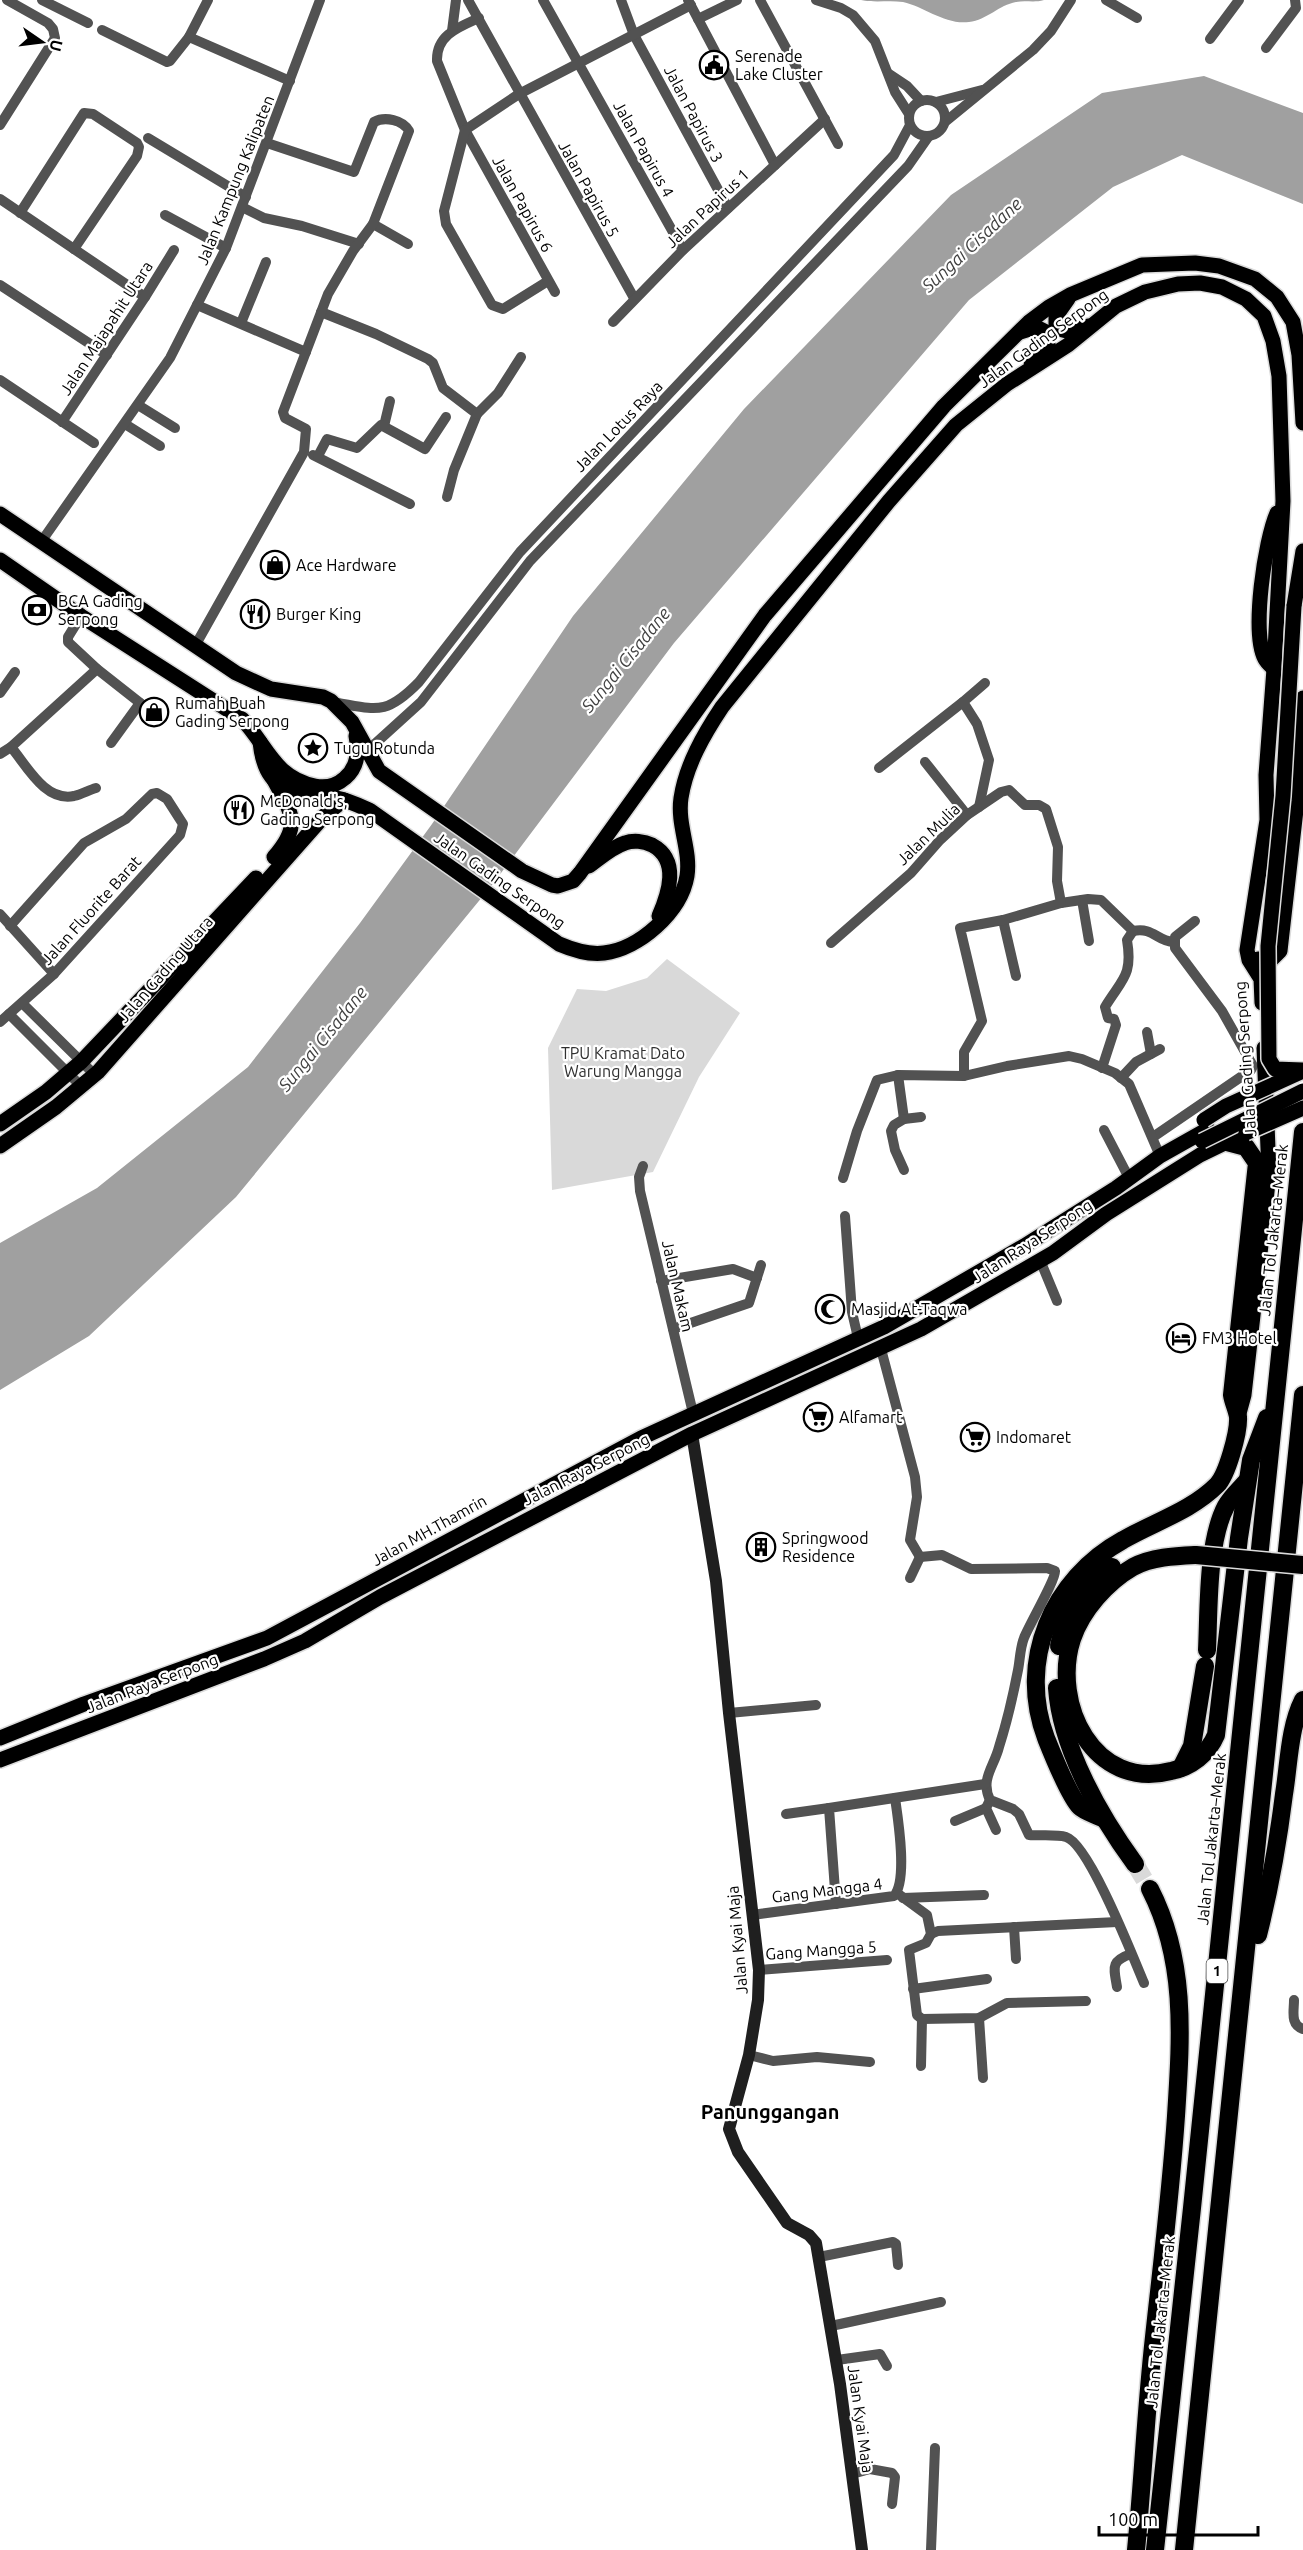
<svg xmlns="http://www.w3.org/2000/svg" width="1303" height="2550" font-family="Ubuntu,sans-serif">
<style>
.green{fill:#d9d9d9}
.water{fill:#a0a0a0}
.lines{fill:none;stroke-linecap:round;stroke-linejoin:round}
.motorway-tunnel{stroke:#d9d9d9;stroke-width:18;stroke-dasharray:18 9;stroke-linecap:butt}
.primary-casing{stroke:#dbdbdb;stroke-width:18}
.motorway-casing{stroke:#dbdbdb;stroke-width:21}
.minor{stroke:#525252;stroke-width:10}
.secondary{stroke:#1f1f1f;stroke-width:12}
.primary{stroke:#000;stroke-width:15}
.motorway{stroke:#000;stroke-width:18}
.primary-bridge-casing{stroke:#dbdbdb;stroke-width:18;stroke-linecap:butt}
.motorway-bridge-casing{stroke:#dbdbdb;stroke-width:21;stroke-linecap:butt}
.primary-bridge{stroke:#000;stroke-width:15}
.motorway-bridge{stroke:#000;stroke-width:18}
.labels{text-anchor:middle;stroke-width:4.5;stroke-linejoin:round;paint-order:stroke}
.shield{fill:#fff;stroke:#4c4c4c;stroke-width:1.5}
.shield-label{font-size:15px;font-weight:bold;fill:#000}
.poi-label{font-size:16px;fill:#000;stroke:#fff;text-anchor:start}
.street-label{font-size:16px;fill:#000;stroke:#fff}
.park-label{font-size:16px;fill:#303030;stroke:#fff}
.water-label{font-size:18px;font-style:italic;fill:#414141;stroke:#fff}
.quarter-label{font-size:20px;font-weight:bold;fill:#000;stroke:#fff}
</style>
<rect width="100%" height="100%" fill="#fff"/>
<path class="green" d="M 667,959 L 740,1013 L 699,1077 L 653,1172 L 552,1190 L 548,1048 L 577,989 L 606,991 L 647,978 Z"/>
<g class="water">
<path d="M 861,0 L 1044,0 C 1034,3 1026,0 1016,2 C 999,5 987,20 969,22 C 945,25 925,7 903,2 C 889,0 875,3 861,0 Z"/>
<path d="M 1204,76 L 1303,113 L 1303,204 L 1182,155 L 1113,187 L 969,300 L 674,643 L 492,885 L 236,1197 L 89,1336 L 0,1390 L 0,1243 L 97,1188 L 248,1067 L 360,923 L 432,824 L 573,616 L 744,409 L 951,195 L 1102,93 Z"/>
</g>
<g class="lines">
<path class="motorway-tunnel" d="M 1135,1864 L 1150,1889"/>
<g class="primary-casing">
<g id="primary">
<path d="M 1068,299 L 1056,316 L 1056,326 C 1066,335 1077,330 1088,326"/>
<path d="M 1020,332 L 1036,327 L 1048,333 L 1048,344 L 1031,362"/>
<path d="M 0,514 L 236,673 L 271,689 L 323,697 L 331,701 L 352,722 L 379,771 L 522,871 L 552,885 L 558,886 L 573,881 L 580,873 L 765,615 L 944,406 L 1029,322 L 1049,307 L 1070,295 L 1142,265 L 1195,263 L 1219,266 L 1255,279 L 1277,297 L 1293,322 L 1299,355 L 1303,423"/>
<path d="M 0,560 L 81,616 L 242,719 C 267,745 274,778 315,786 C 325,788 336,786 345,778 C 358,767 359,751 356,736"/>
<path d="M 1294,606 L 1303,551"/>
<path d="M 1274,669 C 1271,666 1267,663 1265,659 C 1251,633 1265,540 1277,513"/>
<path d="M 260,742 C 263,771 273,788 303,796 C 314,799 325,797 336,798 C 348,800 360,806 371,811 L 559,944 C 573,950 589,955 604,953 C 639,949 681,912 687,876 C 691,850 677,825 681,798 C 686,765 704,734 722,707 L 889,501 L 956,425 L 1007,384 L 1068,345 L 1116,306 L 1145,292 L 1178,284 L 1200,283 L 1222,287 L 1246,299 L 1264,316 L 1273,341 L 1279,376 L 1283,501 L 1274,669 L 1266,775 L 1267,820 L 1247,950 L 1249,960 L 1261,979 L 1262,1003"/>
<path d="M 274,857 C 302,825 292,814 274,780"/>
<path d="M 589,866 C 600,858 612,847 625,843 C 633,840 644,841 652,845 C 680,860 669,893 659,916"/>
<path d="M 1258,959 L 1271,960 L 1280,951 L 1297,801 L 1303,698"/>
<path d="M 0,1124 L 46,1092 L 81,1062 L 256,878"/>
<path d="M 0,1146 L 56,1107 L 98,1072 L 324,816 L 344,800"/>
<path d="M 1238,1417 L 1244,1395 L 1269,1174 L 1264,1048"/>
<path d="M 0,1738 L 84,1704 L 267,1638 L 641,1438 L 884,1327 L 1024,1246 L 1116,1188 L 1160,1156 L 1208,1129"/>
<path d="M 0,1760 L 264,1659 L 305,1641 L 380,1597 L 692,1434 L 921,1329 L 1053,1253 L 1106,1214 L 1200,1155 L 1237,1137"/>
</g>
</g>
<g class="motorway-casing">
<g id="motorway">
<path d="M 1196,1555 C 1175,1556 1152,1557 1133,1567 C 1107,1582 1082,1610 1072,1639 C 1051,1704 1094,1791 1171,1771 C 1191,1767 1208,1754 1216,1735 L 1239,1538 L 1251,1460 L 1267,1418"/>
<path d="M 1059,1646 C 1064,1615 1086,1584 1112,1567"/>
<path d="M 1207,1650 C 1209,1609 1207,1542 1226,1506 C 1231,1497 1240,1489 1247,1481"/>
<path d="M 1057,1688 C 1061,1748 1100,1816 1135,1864"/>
<path d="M 1181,1768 L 1192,1746 L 1205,1666"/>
<path d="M 1104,1819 C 1097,1815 1085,1812 1080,1807 C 1069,1796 1052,1753 1046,1738 C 1017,1661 1052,1579 1123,1540 C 1154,1522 1191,1511 1217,1485 C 1227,1475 1239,1432 1238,1417 C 1237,1410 1233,1402 1232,1395 L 1257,1163 L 1246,1147 L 1227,1142"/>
<path d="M 1258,1935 C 1270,1888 1278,1842 1284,1794 C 1289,1764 1289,1728 1303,1700"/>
<path d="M 1136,2550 C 1143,2479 1146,2408 1154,2337 C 1162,2264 1171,2190 1176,2116 C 1181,2038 1187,1961 1150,1889"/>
<path d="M 1155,2550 L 1192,2208 L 1303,1132"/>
<path d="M 1184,2550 L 1303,1395"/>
</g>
</g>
<g class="minor">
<path d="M 42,0 L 88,23"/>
<path d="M 468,0 L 634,298"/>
<path d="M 543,0 L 683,250"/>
<path d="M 621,0 L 634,35 L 728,208"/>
<path d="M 688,0 L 775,165"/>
<path d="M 760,0 L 838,144"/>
<path d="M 816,0 L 841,8 L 853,15 L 875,41 L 895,92 L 909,114"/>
<path d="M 1106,0 L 1137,18"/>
<path d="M 479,18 C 459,27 436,35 437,61 L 465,130 L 555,292"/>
<path d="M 698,19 L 737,0"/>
<path d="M 102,30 L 167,62 L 170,61 L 189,37 L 208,0"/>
<path d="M 452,31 L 456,0"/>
<path d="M 189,37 L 290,81"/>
<path d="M 1210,39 L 1239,0"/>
<path d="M 1266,48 L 1296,8 L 1295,0"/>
<path d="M 889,74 L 907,86 L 921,101"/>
<circle cx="927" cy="118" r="18"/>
<path d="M 936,102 L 982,90"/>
<path d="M 945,122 L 1033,50 L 1051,31 L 1071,0"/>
<path d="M 0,125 L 55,38 L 53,29 L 48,23 L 7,0"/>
<path d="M 465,130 L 519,94 L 691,5"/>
<path d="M 465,130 L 444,211 L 446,224 L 492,305 L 503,309 L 548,281"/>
<path d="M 148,138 L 246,197"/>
<path d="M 0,199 L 145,297"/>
<path d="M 242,207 L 264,218 L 302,226 L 359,244"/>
<path d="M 20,213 L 84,113 L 93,114 L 137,143 L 139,147 L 137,156 L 74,249"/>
<path d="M 165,215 L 226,248"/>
<path d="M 373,224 L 408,244"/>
<path d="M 0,285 L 107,355"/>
<path d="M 197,305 L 306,352"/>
<path d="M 321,312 L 376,334 L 428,359 L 433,363 L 443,388 L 477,414 L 454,470 L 447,497"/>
<path d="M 613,322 L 683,250 L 825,119"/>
<path d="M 241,323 L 266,262"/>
<path d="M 0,380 L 94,443"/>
<path d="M 138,405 L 175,428"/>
<path d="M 477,414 L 498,393 L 521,357"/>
<path d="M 62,422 L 145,297 L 174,250"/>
<path d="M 125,424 L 160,446"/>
<path d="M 384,426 L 390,401"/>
<path d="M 313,455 L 410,504"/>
<path d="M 318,456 L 327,439 L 357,448 L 381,425 L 425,449 L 446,417"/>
<path d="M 41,542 L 170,358 L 226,248 L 320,0"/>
<path d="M 81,616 L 68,637 L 68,642 L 97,669 L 144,706"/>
<path d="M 195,646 L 304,452 L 306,429 L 285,418 L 283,412 L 328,294 L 353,251 L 373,224 L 409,131 C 403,120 385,116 374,122 L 354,172 L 267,143"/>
<path d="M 0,693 L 15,672"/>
<path d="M 332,702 C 376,709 385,717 419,682 L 520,552 L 894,155 L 910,125"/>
<path d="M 111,743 L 140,703"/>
<path d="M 11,747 C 27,766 45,802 74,796 C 82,794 89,790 96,788"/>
<path d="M 367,751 L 421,702 L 530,561 L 908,166 L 929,136"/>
<path d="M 0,754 L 11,747 L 97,669"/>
<path d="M 925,762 L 967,815"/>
<path d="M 879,768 L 963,702"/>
<path d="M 979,807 L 989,760 L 977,724 L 963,702 L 985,683"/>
<path d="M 1082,900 L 1089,941"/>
<path d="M 0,914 L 54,974"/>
<path d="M 1003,920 L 1016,976"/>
<path d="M 1133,931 C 1154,927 1156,941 1174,942"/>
<path d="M 831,943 L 911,873 L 940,840 L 967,815 L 1001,792 L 1009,790 L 1025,805 L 1039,805 L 1046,809 L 1058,847 L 1057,881 L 1061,903 L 1088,899 L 1101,900 L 1133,931"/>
<path d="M 22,1003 L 95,1075"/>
<path d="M 9,1014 L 81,1086"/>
<path d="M 0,1022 L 54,974 L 180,835 L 183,824 L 167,799 L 157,793 L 152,794 L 126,819 L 84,843 L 10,926"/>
<path d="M 1147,1032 L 1151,1054"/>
<path d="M 1102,1068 L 1116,1025 L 1114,1019 L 1108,1018 L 1105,1007 C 1122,979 1133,976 1127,940 L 1133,931"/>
<path d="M 898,1075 L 904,1119 L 921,1117"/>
<path d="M 964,1076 L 964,1052 L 982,1021 L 960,928 L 1003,920 L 1061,903"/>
<path d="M 1121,1078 L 1136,1062 L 1160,1049"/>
<path d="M 904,1119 L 894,1125 L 891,1131 L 895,1150 L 904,1170"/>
<path d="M 1104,1130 L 1129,1178"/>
<path d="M 1153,1137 L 1251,1070 L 1253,1066 L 1222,1011 L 1175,948 L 1175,937 L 1195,921"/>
<path d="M 643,1166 L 639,1177 L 640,1191 L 693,1413"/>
<path d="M 843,1178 L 857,1131 L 877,1080 L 898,1075 L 964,1076 L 1007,1066 L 1069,1056 L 1082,1059 L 1115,1073 L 1129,1084 L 1160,1156"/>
<path d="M 845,1216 L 852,1312 L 858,1338"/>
<path d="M 1040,1260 L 1057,1301"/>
<path d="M 661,1281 L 733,1269 L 757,1278"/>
<path d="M 673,1329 L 749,1303 L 761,1265"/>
<path d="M 881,1349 L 915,1477 L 917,1497 L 910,1540 L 920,1557"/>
<path d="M 920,1557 L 942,1555 L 971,1569 L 1047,1568 L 1055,1571 C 1056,1579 1029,1625 1024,1638 C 1020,1648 1020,1660 1018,1670 C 1013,1696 1007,1722 999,1747 C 994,1767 980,1779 990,1800 L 1013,1809 L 1019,1814 L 1029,1835 C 1040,1836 1056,1834 1066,1837 C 1089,1844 1133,1957 1144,1983"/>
<path d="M 910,1578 L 920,1557"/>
<path d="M 729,1713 L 816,1705"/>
<path d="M 990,1800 L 986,1808 L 996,1830"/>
<path d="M 786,1814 L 829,1808"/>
<path d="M 955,1821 L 986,1808"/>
<path d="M 897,1893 L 927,1915 L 931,1934 L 926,1943 L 909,1950 L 917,2015 L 922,2019 L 921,2066"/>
<path d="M 903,1898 L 984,1895"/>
<path d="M 836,1904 L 829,1808 L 985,1784"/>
<path d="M 752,1915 L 894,1896 C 908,1880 898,1819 895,1798"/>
<path d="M 1014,1927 L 1016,1959"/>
<path d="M 931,1934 L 938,1931 L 1117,1922"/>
<path d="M 759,1970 L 887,1960"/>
<path d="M 1117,1987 C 1114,1968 1110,1961 1131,1954"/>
<path d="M 913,1989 L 987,1979"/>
<path d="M 1294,2000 C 1294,2012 1290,2024 1303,2029"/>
<path d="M 979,2018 L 983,2078"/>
<path d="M 922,2019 L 979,2018 L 1007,2003 L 1086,2001"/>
<path d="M 749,2055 L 773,2061 L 817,2057 L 870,2062"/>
<path d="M 819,2257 L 893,2242 L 896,2244 L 898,2265"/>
<path d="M 831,2326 L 941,2302"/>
<path d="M 837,2360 L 880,2354 L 887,2366"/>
<path d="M 852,2474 L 870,2469 L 892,2473 L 895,2477 L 892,2504"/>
<path d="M 931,2550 L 935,2448"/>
</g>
<path class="secondary" d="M 692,1434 L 716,1581 L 729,1713 L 759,1970 L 758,2000 L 749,2055 L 729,2129 L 738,2152 L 787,2223 L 809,2235 L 816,2243 L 840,2384 L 862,2550"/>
<use href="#primary" class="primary"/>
<use href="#motorway" class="motorway"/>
<g class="primary-bridge-casing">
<g id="primary-bridge">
<path d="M 1294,606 L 1283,796 L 1268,946 L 1269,1059 L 1275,1069 L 1303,1070"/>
<path d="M 1204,1120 L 1226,1106 L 1301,1072"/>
<path d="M 1246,1133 L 1303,1108"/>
<path d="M 1202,1141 L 1303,1091"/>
</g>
</g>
<g class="motorway-bridge-casing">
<path id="motorway-bridge" d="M 1196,1555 L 1303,1565"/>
</g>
<use href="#primary-bridge" class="primary-bridge"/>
<use href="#motorway-bridge" class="motorway-bridge"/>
</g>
<defs>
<g id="civic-ring" transform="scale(1.5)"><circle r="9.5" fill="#fff" stroke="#000" stroke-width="1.5"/><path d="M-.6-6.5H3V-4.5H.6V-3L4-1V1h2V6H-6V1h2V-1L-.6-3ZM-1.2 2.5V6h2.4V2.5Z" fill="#000"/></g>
<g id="shop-ring" transform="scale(1.5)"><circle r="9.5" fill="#fff" stroke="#000" stroke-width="1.5"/><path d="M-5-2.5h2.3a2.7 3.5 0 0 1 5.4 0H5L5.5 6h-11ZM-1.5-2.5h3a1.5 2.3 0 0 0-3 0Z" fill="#000"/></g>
<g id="bank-ring" transform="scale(1.5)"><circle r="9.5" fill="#fff" stroke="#000" stroke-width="1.5"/><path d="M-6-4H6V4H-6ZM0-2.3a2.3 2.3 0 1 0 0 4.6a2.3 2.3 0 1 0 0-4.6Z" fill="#000"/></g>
<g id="restaurant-ring" transform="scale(1.5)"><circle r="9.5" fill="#fff" stroke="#000" stroke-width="1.5"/><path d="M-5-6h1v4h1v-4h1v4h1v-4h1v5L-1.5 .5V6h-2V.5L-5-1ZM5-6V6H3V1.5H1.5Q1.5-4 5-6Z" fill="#000"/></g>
<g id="sight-ring" transform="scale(1.5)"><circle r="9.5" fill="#fff" stroke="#000" stroke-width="1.5"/><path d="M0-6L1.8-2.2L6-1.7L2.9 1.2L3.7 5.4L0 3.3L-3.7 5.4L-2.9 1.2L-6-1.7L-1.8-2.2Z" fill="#000"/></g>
<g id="mosque-ring" transform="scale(1.5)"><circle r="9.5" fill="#fff" stroke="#000" stroke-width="1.5"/><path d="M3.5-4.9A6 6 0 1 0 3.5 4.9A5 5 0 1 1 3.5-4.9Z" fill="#000"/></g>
<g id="hotel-ring" transform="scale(1.5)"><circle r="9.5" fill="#fff" stroke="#000" stroke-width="1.5"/><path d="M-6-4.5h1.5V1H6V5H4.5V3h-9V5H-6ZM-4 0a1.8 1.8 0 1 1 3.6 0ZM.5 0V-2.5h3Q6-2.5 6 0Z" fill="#000"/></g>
<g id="supermarket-ring" transform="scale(1.5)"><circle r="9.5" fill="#fff" stroke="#000" stroke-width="1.5"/><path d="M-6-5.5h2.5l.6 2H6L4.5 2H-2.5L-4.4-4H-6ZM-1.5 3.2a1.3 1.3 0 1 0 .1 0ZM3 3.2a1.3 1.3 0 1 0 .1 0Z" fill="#000"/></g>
<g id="building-ring" transform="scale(1.5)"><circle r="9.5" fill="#fff" stroke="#000" stroke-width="1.5"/><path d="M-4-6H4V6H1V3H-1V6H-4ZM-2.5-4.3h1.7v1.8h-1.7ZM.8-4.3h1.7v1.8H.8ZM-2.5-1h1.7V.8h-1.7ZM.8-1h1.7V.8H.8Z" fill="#000"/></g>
</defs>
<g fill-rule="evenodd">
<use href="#civic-ring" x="714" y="65"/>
<use href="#shop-ring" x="275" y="565"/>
<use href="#bank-ring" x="37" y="610"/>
<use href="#restaurant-ring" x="255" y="614"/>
<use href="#shop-ring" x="154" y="712"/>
<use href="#sight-ring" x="313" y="748"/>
<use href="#restaurant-ring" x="239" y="810"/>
<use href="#mosque-ring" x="830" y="1309"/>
<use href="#hotel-ring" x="1181" y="1338"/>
<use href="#supermarket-ring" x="818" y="1417"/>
<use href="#supermarket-ring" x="975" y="1437"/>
<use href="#building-ring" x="761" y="1547"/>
</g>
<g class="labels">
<rect class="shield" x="1206.5" y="1959" width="21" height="24" rx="4.5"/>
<g class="shield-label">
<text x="1217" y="1976">1</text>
</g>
<g class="poi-label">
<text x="735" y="62">Serenade<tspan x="735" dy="18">Lake Cluster</tspan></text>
<text x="296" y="571">Ace Hardware</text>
<text x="58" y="607">BCA Gading<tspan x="58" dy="18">Serpong</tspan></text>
<text x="276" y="620">Burger King</text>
<text x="175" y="709">Rumah Buah<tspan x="175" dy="18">Gading Serpong</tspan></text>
<text x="334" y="754">Tugu Rotunda</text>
<text x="260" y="807">McDonald's,<tspan x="260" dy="18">Gading Serpong</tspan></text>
<text x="851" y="1315">Masjid At-Taqwa</text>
<text x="1202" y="1344">FM3 Hotel</text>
<text x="839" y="1423">Alfamart</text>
<text x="996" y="1443">Indomaret</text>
<text x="782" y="1544">Springwood<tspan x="782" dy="18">Residence</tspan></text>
</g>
<g class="street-label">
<text transform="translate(694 114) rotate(62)" y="6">Jalan Papirus 3</text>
<text transform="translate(644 149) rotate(61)" y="6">Jalan Papirus 4</text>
<text transform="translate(235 180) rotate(-68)" y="6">Jalan Kampung Kalipaten</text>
<text transform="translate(589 189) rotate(61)" y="6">Jalan Papirus 5</text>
<text transform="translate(523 204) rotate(61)" y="6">Jalan Papirus 6</text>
<text transform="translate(707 208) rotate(-43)" y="6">Jalan Papirus 1</text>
<text transform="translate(106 328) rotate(-57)" y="6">Jalan Majapahit Utara</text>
<text transform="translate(1043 338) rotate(-36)" y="6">Jalan Gading Serpong</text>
<text transform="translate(618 426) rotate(-46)" y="6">Jalan Lotus Raya</text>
<text transform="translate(928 834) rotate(-44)" y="6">Jalan Mulia</text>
<text transform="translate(500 880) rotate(35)" y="6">Jalan Gading Serpong</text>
<text transform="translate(91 910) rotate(-48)" y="6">Jalan Fluorite Barat</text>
<text transform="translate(165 969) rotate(-49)" y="6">Jalan Gading Utara</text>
<text transform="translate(1245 1059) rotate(-94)" y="6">Jalan Gading Serpong</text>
<text transform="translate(1273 1230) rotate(-84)" y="6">Jalan Tol Jakarta–Merak</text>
<text transform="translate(1032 1241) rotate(-33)" y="6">Jalan Raya Serpong</text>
<text transform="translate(678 1286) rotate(77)" y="6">Jalan Makam</text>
<text transform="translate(586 1469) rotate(-27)" y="6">Jalan Raya Serpong</text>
<text transform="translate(429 1530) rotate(-29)" y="6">Jalan MH.Thamrin</text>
<text transform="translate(152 1683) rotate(-21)" y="6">Jalan Raya Serpong</text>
<text transform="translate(1211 1839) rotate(-84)" y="6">Jalan Tol Jakarta–Merak</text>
<text transform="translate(827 1890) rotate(-7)" y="6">Gang Mangga 4</text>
<text transform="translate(737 1940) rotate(-95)" y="6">Jalan Kyai Maja</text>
<text transform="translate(821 1950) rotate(-4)" y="6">Gang Mangga 5</text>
<text transform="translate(1160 2322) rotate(-84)" y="6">Jalan Tol Jakarta–Merak</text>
<text transform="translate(861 2419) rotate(82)" y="6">Jalan Kyai Maja</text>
</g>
<g class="park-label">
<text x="623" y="1059">TPU Kramat Dato<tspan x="623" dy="18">Warung Mangga</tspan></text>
</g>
<g class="water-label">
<text transform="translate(972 245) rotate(-43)" y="6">Sungai Cisadane</text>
<text transform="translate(626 660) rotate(-51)" y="6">Sungai Cisadane</text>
<text transform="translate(323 1039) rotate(-51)" y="6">Sungai Cisadane</text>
</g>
<g class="quarter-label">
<text x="770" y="2119">Panunggangan</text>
</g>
</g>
<g transform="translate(42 42) rotate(104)" stroke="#ffffff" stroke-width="4.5" paint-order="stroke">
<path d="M0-4.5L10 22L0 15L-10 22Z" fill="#000000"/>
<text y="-9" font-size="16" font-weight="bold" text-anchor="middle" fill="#000000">U</text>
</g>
<path d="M1099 2526v9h159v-9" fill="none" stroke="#000000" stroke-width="3"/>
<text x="1108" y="2526" font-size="18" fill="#000000" stroke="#ffffff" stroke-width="4.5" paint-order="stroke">100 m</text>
</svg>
